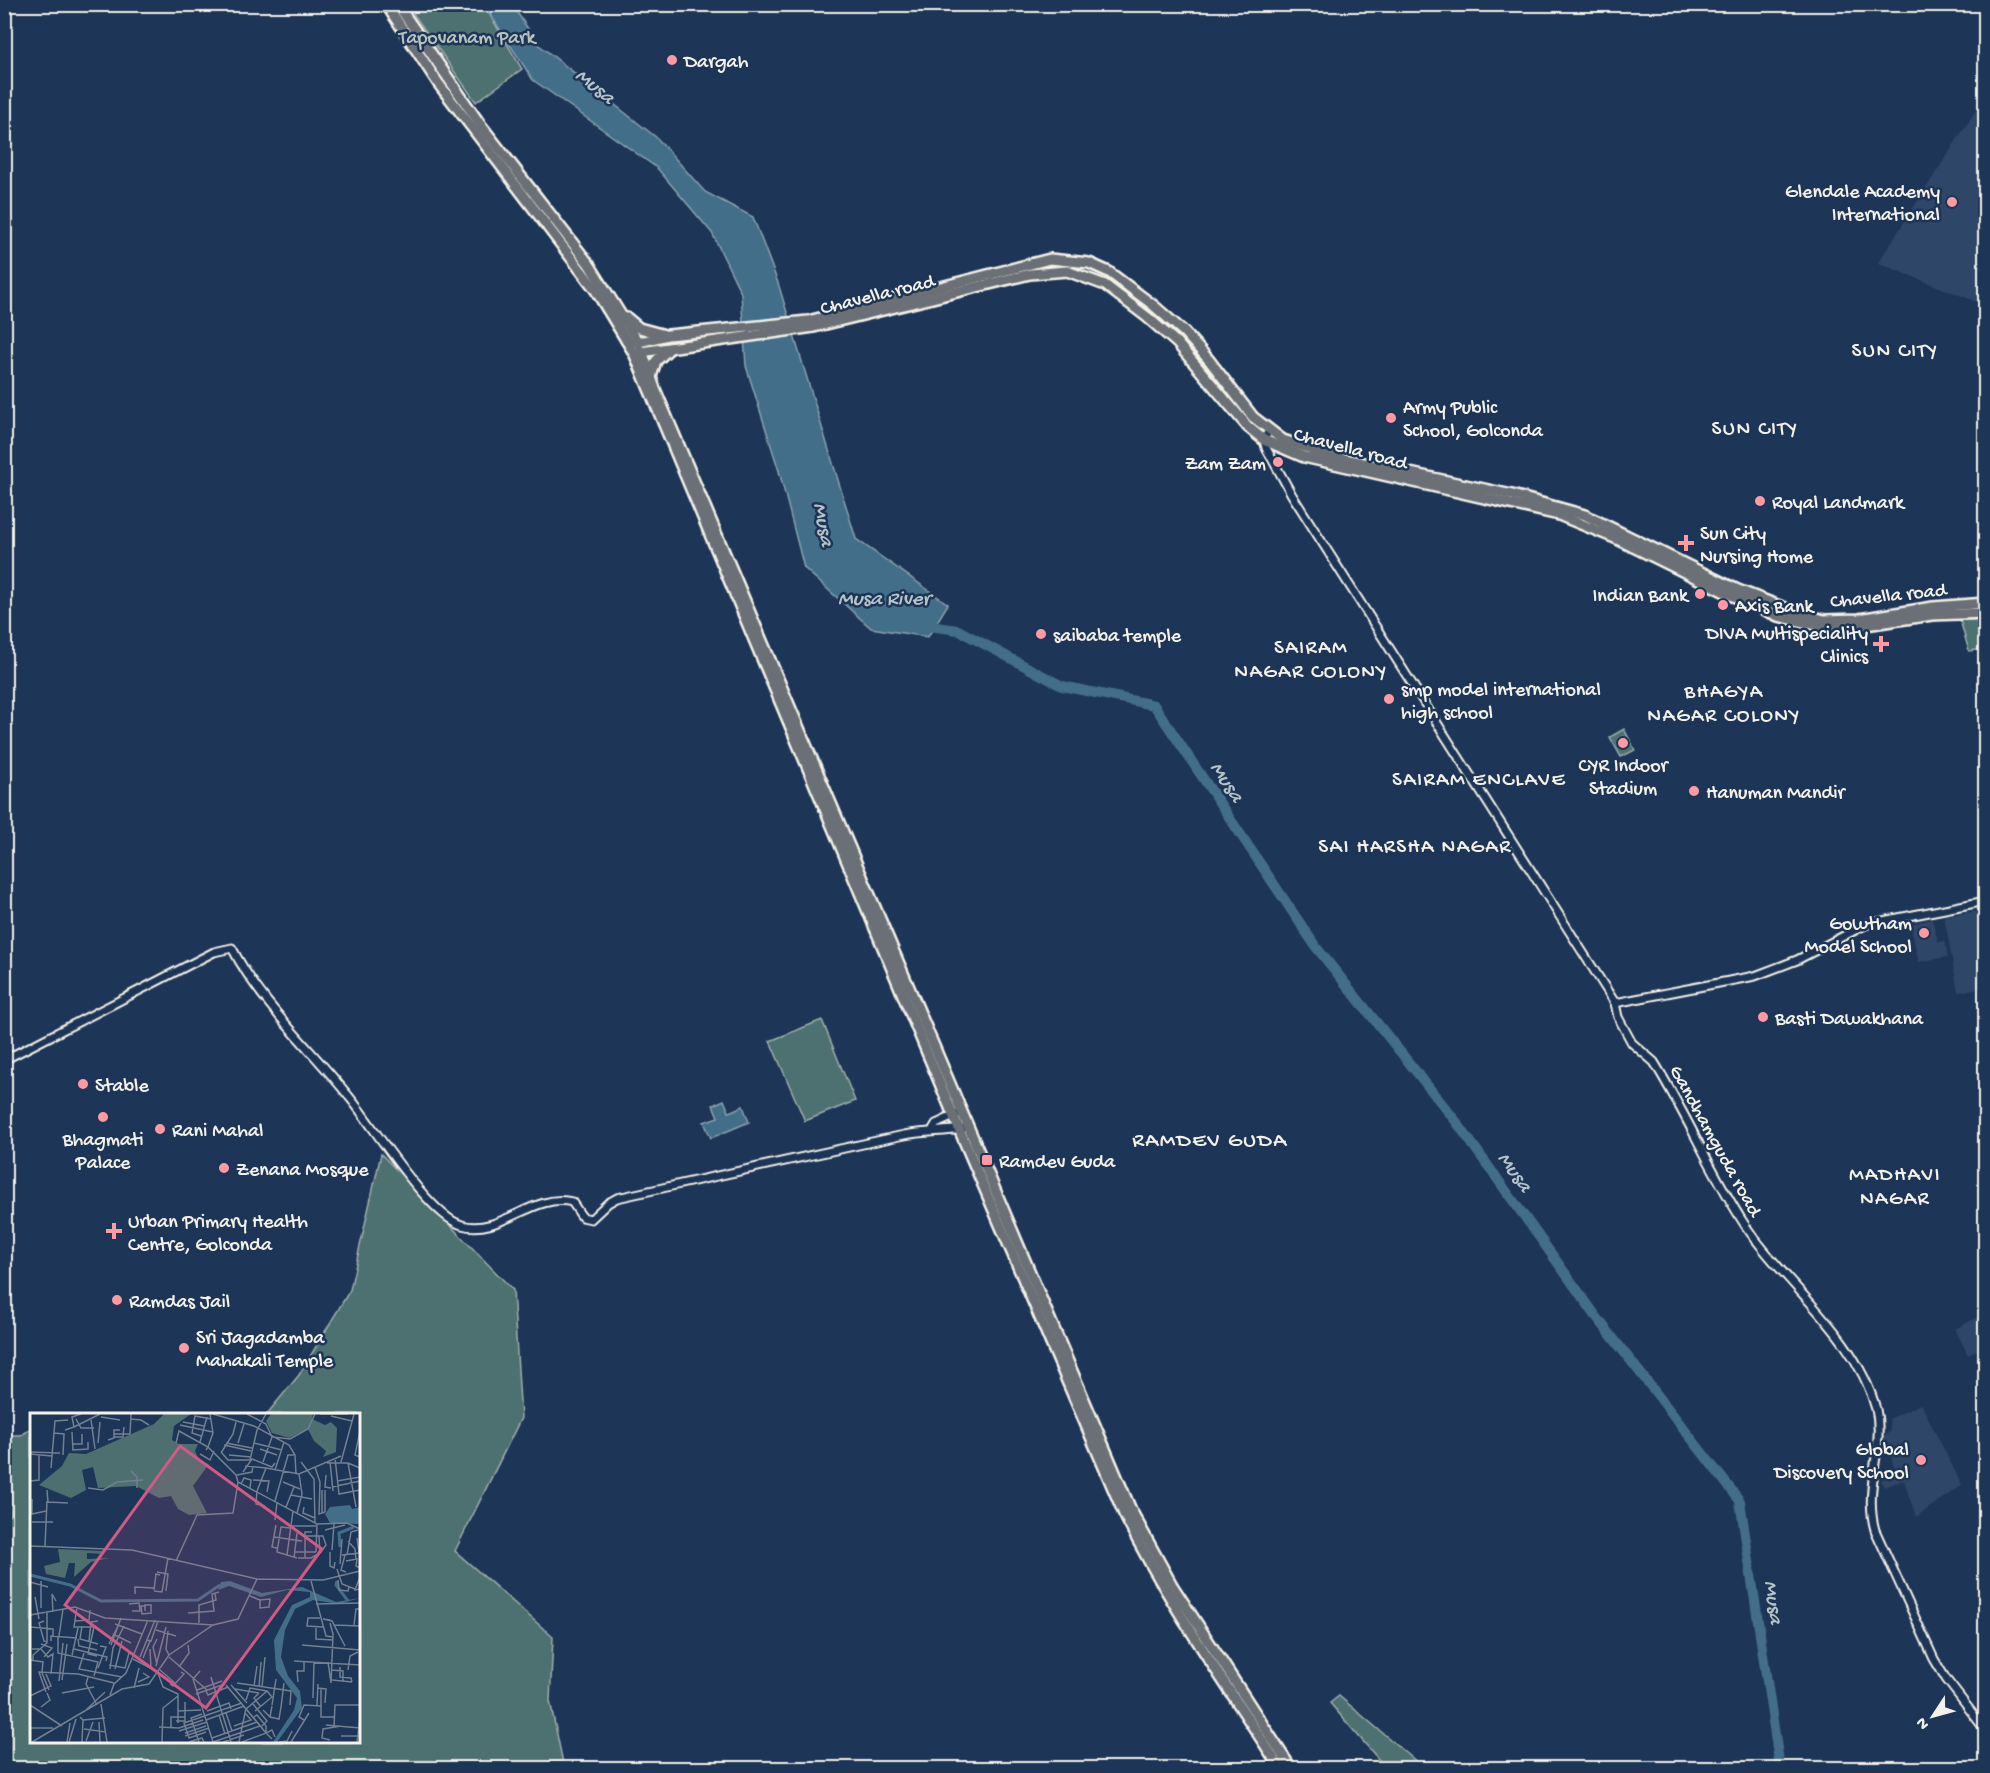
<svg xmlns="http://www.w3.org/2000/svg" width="1990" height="1773" font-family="'Gochi Hand',sans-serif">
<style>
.built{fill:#2e4668}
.green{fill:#4e6f6f;stroke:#a1b0ac;stroke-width:1.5}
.water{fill:#436e89;stroke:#8aa2af;stroke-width:1.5}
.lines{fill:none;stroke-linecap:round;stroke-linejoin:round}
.river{stroke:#436e89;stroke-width:10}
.tertiary-casing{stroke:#f4f1e8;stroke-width:11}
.primary-casing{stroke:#f4f1e8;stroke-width:14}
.trunk-casing{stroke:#f4f1e8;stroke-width:14}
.tertiary{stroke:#1d3557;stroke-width:7}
.primary{stroke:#6b6f75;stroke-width:9}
.trunk{stroke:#6b6f75;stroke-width:9}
.poi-dot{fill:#ff9aa2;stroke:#1d3557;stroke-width:2}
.labels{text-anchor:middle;stroke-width:5;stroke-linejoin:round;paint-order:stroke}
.park-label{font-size:20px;fill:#bac4be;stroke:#1d3557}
.poi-label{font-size:20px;fill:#f4f1e8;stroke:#1d3557;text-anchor:start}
.street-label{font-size:20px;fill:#f4f1e8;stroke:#1d3557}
.water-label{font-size:21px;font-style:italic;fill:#b6c3c7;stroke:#1d3557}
.neighbourhood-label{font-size:21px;letter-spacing:1.5px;fill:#f4f1e8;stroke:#1d3557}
.quarter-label{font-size:22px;letter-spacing:1.5px;fill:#f4f1e8;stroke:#1d3557}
.inset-river{fill:none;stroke:#436e89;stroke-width:3}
.inset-road{fill:none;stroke:#738091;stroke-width:1.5}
.view{fill:#d15985;fill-opacity:0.15;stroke:#d15985;stroke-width:3}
.inset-edge{fill:none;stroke:#f4f1e8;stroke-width:3}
</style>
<rect width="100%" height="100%" fill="#1d3557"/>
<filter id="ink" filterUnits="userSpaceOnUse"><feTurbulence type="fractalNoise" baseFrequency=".0167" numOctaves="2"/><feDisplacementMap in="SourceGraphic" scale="12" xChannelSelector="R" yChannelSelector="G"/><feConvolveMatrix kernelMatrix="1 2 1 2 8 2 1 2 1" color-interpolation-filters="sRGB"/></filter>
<g filter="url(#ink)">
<g class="built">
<path d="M 1985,96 L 1985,305 L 1878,263 Z"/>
<path d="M 1980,911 L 1985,932 L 1985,987 L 1958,992 L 1944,916 Z"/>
<path d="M 1932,919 L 1938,942 L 1945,941 L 1948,957 L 1919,962 L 1910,924 Z"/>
<path d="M 1985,1313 L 1985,1346 L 1968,1355 L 1955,1329 Z"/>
<path d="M 1921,1404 L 1962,1485 L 1916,1517 L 1904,1480 L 1884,1487 L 1881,1480 L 1896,1473 L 1888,1447 L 1879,1448 L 1880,1438 L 1890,1432 L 1889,1419 Z"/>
</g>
<g class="green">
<path d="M 407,5 L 484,5 L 522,69 L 476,102 Z"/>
<path d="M 1960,620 L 1976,620 L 1985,649 L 1969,651 Z"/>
<path d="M 1624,729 L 1635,750 L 1621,757 L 1610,737 Z"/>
<path d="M 822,1020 L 855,1101 L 805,1121 L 770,1041 Z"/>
<path d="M 381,1154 L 513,1290 L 521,1418 L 455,1551 L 553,1637 L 550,1701 L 564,1768 L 5,1768 L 4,1516 L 10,1515 L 8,1488 L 5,1488 L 5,1435 L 21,1435 L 31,1429 L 32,1742 L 358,1742 L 358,1414 L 267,1414 L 299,1375 L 350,1290 Z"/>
<path d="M 1339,1696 L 1418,1763 L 1424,1768 L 1386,1768 L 1330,1703 Z"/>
</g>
<g class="water">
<path d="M 484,5 L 512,5 L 539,45 L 657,138 L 705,192 L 753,217 L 778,283 L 856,539 L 948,604 L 928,637 L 871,628 L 804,568 L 779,471 L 746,366 L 741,293 L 712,233 L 657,168 L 533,80 Z"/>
<path d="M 724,1100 L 729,1112 L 743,1106 L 749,1122 L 711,1138 L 704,1122 L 718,1117 L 713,1105 Z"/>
</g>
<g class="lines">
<path class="river" d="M 921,625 L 958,630 L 1062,686 L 1154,705 L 1316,947 L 1455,1120 L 1596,1316 L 1740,1501 L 1780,1768"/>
<g class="tertiary-casing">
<g id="tertiary">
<path d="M 1269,430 L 1264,440 L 1266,448 L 1292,495 L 1615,1003 L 1618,1017 L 1632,1043 L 1654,1062 C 1687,1115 1711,1173 1745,1225 C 1786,1286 1856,1334 1876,1409 C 1885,1446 1863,1489 1875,1530 L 1934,1659 L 1946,1679 L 1986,1731"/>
<path d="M 1615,1003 L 1755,976 L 1797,960 L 1867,924 L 1986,901"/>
<path d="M 4,1060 L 214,952 L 232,948 C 262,1006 311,1048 351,1099 C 374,1127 429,1216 462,1225 C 500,1236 534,1192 572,1202 L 582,1217 L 591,1219 L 608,1203 L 617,1198 L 904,1135 C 925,1131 942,1132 962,1129"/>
<path d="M 933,1129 L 936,1124 L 958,1114"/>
</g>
</g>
<g class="primary-casing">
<g id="primary">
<path d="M 642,351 L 655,389 L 1131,1510 L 1172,1585 L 1291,1768"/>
<path d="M 634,353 L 959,1129 L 1124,1514 C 1168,1603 1227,1685 1280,1768"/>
</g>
</g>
<g class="trunk-casing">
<g id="trunk">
<path d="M 386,4 L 438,83 L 595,289 L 634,353 L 814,327 L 1030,274 L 1067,271 L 1105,285 L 1147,317 L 1177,343 L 1248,427 L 1264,440 L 1304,457 L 1559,515 L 1615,538 L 1733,596 L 1778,616 L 1807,623 L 1828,627 L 1859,626 L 1932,615 L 1986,613"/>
<path d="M 397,4 L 480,124 L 589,264 L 639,344"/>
<path d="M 627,318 L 639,328 L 665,335"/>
<path d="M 626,340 L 644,341 L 668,335 L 808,321 L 1050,259 L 1089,263 L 1109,272 L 1153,305 L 1184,332 L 1209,360 L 1253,417 L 1283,440 L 1331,456 L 1512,495 L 1585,515 L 1738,590 L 1793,611 L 1824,620 L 1859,619 L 1933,607 L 1986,603"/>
<path d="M 651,377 L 656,361 L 670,348"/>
</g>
</g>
<use href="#tertiary" class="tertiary"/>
<use href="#primary" class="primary"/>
<use href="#trunk" class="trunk"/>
</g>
</g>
<g class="poi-dot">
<circle cx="672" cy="60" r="6"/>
<circle cx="1952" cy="202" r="6"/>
<circle cx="1391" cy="418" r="6"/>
<circle cx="1278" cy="462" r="6"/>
<circle cx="1760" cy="501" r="6"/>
<path d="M1683 534h6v6h6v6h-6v6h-6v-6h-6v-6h6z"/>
<circle cx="1700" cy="594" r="6"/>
<circle cx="1723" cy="605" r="6"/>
<circle cx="1041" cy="634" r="6"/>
<path d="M1878 635h6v6h6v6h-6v6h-6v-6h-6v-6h6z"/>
<circle cx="1389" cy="699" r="6"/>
<circle cx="1623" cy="743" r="6"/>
<circle cx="1694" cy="791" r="6"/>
<circle cx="1924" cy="933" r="6"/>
<circle cx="1763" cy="1017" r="6"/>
<circle cx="83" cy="1084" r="6"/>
<circle cx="103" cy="1117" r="6"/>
<circle cx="160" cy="1129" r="6"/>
<rect x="981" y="1154" width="12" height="12" rx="3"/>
<circle cx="224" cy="1168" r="6"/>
<path d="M111 1222h6v6h6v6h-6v6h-6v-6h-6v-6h6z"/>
<circle cx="117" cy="1300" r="6"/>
<circle cx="184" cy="1348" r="6"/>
<circle cx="1921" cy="1460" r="6"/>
</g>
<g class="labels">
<g class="park-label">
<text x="467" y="43">Tapovanam Park</text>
</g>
<g class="poi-label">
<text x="684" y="67">Dargah</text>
<text x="1940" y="197" text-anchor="end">Glendale Academy<tspan x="1940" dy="23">International</tspan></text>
<text x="1403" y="413">Army Public<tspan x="1403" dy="23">School, Golconda</tspan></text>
<text x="1266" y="469" text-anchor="end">Zam Zam</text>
<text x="1772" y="508">Royal Landmark</text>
<text x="1700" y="539">Sun City<tspan x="1700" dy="23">Nursing Home</tspan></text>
<text x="1688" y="601" text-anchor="end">Indian Bank</text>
<text x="1735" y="612">Axis Bank</text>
<text x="1868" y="639" text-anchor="end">DIVA Multispeciality<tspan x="1868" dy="23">Clinics</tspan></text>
<text x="1053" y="641">saibaba temple</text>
<text x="1401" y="695">smp model international<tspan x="1401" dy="23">high school</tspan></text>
<text x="1623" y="771" text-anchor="middle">CYR Indoor<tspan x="1623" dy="23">Stadium</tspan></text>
<text x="1706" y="798">Hanuman Mandir</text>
<text x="1912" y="929" text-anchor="end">Gowtham<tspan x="1912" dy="23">Model School</tspan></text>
<text x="1775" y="1024">Basti Dawakhana</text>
<text x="95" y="1091">Stable</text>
<text x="172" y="1136">Rani Mahal</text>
<text x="103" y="1145" text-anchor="middle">Bhagmati<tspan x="103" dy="23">Palace</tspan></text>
<text x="999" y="1167">Ramdev Guda</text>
<text x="236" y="1175">Zenana Mosque</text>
<text x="128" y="1227">Urban Primary Health<tspan x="128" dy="23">Centre, Golconda</tspan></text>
<text x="129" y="1307">Ramdas Jail</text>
<text x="196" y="1343">Sri Jagadamba<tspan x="196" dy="23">Mahakali Temple</tspan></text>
<text x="1909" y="1455" text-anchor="end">Global<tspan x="1909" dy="23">Discovery School</tspan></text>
</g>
<g class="street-label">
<text transform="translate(877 293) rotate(-14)" y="7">Chavella road</text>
<text transform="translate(1351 447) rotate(15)" y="7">Chavella road</text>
<text transform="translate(1888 594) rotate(-6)" y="7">Chavella road</text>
<text transform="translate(1717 1140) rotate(61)" y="7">Gandhamguda road</text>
</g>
<g class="water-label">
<text transform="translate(596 85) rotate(39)" y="7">Musa</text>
<text transform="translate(825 524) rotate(79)" y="7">Musa</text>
<text x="884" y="604">Musa River</text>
<text transform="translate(1228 781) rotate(56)" y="7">Musa</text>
<text transform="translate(1516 1171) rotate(54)" y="7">Musa</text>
<text transform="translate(1775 1602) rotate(82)" y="7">Musa</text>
</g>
<g class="neighbourhood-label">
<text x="1895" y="356">SUN CITY</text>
<text x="1755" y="434">SUN CITY</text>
<text x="1311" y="653">SAIRAM<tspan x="1311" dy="24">NAGAR COLONY</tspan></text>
<text x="1724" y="697">BHAGYA<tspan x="1724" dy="24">NAGAR COLONY</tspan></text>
<text x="1479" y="785">SAIRAM ENCLAVE</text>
<text x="1415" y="852">SAI HARSHA NAGAR</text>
<text x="1895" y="1180">MADHAVI<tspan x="1895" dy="24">NAGAR</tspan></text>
</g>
<g class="quarter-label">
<text x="1210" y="1146">RAMDEV GUDA</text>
</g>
</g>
<g transform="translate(30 1413)">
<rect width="330" height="330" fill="#1d3557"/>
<path d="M 134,1 L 161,1 L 144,13 L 142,27 L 149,31 L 168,31 L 165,38 L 170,49 L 179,51 L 163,73 L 177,100 L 159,102 L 148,96 L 141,83 L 129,85 L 106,73 L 68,75 L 63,54 L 52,57 L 56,77 L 41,85 L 9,72 L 32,53 L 39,40 L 56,41 L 124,11 ZM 241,1 L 283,1 L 282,6 L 295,12 L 301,9 L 307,15 L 306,39 L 293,44 L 296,38 L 284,28 L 278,16 L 259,25 L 242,20 L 236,8 ZM 28,136 L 73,138 L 73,141 L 57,140 L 57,146 L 79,145 L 61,149 L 44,164 L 45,150 L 39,150 L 35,165 L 16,161 L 14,153 L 30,149 Z" fill="#4e6f6f"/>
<path d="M 320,92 L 322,96 L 330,94 L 329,111 L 300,110 L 295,101 L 300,94 ZM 200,168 L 232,180 L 272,174 L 306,189 L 330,185 L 309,191 L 283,187 L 265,196 L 255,217 L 251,244 L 258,263 L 270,278 L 272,295 L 247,329 L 243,329 L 264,297 L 267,285 L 246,257 L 244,227 L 262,192 L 280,184 L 280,179 L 257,177 L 231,184 L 199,173 L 188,177 L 191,169 Z" fill="#436e89"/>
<path class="inset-river" d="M 310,134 L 309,120 L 324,114M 0,162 L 40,172 L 71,188 L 168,187 L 190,172M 307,168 L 306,172 L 318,188"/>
<path class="inset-road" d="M 180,1 L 183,20 L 178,34 L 206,62 L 208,69 L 287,111 L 317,110 L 330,116M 183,1 L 224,13 L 259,32 L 265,42 L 266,61M 217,1 L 236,11 L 242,24 L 233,49M 290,1 L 318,1M 301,3 L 322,8M 71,4 L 90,7M 46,6 L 51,15 L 64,15M 100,6 L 111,7 L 119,12M 61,7 L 65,36M 153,9 L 174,13M 150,12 L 183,19M 44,14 L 70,1M 35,17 L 44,14 L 42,4 L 51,1M 330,18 L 325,42 L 330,44M 42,19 L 43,37 L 58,36 L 58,29M 24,20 L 34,21 L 33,42M 84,21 L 100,21 L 101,1M 171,23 L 162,20 L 165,3 L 181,6M 84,24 L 93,24 L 94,14M 243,24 L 260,26 L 278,16 L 285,1M 78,27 L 84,25 L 84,17 L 90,17M 170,29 L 177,4M 68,30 L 70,9M 146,30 L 149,18 L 178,34 L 176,37M 196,30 L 222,35M 208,30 L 214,11M 224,30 L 252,37M 43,31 L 52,31 L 52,21M 194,32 L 221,38M 230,36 L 247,42M 0,39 L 30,40M 191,39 L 198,47 L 220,47 L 227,17 L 236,1M 191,40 L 203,21 L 206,9M 0,41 L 22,43M 170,41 L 180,47 L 184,38M 199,42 L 221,44M 305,45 L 309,81 L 330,77M 271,49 L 284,66 L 285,109M 300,49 L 303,78M 311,49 L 324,1M 297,50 L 318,50 L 330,55M 318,50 L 326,94M 215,53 L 236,55M 285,54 L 290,69 L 289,101 L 295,99M 21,55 L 25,8 L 38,7M 236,55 L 269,61 L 311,43M 245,57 L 254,29M 101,58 L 107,64 L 107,75M 213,59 L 222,46 L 242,54 L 245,50M 207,62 L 222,59 L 223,53M 296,62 L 295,74 L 301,75M 223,67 L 239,68 L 237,79M 0,68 L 9,67 L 9,42M 307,68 L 330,64M 253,69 L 270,76M 211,71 L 214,65 L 221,67 L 220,75M 302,74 L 330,68M 58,75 L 73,77 L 87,69 L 113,67M 17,77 L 18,89 L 38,90M 227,78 L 236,55M 227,78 L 226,91 L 235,93M 261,82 L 282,86M 2,86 L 2,101 L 16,98M 245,88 L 258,42 L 264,42M 256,94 L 264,74M 274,94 L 273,100 L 285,105M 295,99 L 295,77M 267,100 L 272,81 L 269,61M 292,100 L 292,77M 245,107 L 247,89M 2,109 L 23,109M 246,112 L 242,134 L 247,135M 260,113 L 286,113M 260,115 L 251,114 L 247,139 L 267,145M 295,117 L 315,112M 275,123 L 293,123 L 296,132 L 290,140M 244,124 L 272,128M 318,128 L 325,136 L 326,146M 0,133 L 102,137 L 227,166M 15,133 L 17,88M 302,137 L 304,111M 265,139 L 286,139M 286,139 L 287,111M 300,139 L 300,153 L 304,155 L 305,149M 257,142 L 263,98M 312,142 L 329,140 L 327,125M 315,142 L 311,157 L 316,159M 317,142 L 321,119 L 328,117M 264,145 L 267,120M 268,145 L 281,145 L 290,140 L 289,123M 275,145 L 275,119 L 282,119M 146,148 L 167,102 L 203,100 L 208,69M 316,148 L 327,146 L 326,153 L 330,155M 310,151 L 312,126M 307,156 L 312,171 L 325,176M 127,159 L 138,161 L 136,178M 330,164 L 325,177 L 330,176M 308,167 L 309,177 L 318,178 L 319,174M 281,168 L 296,223 L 303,224M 0,169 L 18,174M 124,177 L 126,161 L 130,162M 124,178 L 132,179 L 138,145M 105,181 L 105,174 L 124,175M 220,183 L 230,187 L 230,195 L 239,194 L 240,186 L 230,187M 5,184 L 9,206M 99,191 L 109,190 L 110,198 L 102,198M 286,191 L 330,190M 47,194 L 44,214 L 67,214M 11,195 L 11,168M 115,198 L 115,192 L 121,192 L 121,200 L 112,201 L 111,193 L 115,193M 23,199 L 22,181 L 26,188M 158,200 L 184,198 L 182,181 L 189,179M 0,202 L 45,194 L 75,205 L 183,212M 290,205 L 278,205 L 277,213 L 293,214M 300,207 L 293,206 L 302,208 L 315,233M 14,208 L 9,210 L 14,228 L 17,229M 45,208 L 59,207 L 60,197M 169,210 L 169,192 L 186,187 L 185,181M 300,210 L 303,221 L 301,270M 85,211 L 112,221M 304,212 L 330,213M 324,212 L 326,196 L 330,196M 52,213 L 50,226 L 68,231M 0,214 L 23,216 L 23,223M 64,214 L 58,241 L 67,243M 286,215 L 286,226 L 303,227M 126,217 L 146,223M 138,218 L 136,236 L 139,242M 83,221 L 101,230M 28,223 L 28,240 L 68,249 L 64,263M 29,223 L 33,196M 48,226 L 49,233 L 67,237M 117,227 L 121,228 L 128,208M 21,228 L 21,223 L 47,225M 59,228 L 61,209 L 68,208M 11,231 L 22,235 L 14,244M 79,231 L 88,213M 81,232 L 91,205M 272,232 L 330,237M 2,236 L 11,236 L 18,244 L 23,241 L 21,261M 44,236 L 77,244 L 76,248M 120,236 L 121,256M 54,240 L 49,256 L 92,264M 42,242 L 48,215M 110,244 L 125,207M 139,244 L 177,277M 113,245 L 120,228M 103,246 L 128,259M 0,247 L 13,249 L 12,259M 3,248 L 3,242 L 17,230 L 17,198M 264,248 L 330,252M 298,249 L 301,270M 127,251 L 123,234 L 127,226M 79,252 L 95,255 L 99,240M 126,253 L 136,214M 149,254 L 159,240 L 158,232M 310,254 L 310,264 L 321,265 L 322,269M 68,255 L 76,234 L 70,233M 80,256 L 83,235 L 94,213M 85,256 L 92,228M 130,257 L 145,270M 302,257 L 313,258 L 313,268M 318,257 L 320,243 L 328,239M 170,258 L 163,266 L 183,329M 12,260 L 19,277M 128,260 L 133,274 L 148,281 L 148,310M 58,264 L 56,271 L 67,292M 181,264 L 201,329M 32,267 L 37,231M 302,267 L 322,269M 29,268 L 33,230M 108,269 L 119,264 L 113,260M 268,269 L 267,258 L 274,258 L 274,249M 207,270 L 261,278 L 260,292M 140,271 L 143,273 L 154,261 L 151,259M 201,272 L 217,290M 224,273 L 227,253M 229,274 L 231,249M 232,274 L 235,244M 104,275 L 109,255M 288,275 L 296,276 L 295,290M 205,276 L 229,280M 291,276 L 291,304 L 305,304M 167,277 L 192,268M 176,278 L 178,282 L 198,274M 16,279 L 9,259 L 48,261 L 84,270M 32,280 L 64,274M 229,280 L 224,285 L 231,294M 166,281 L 195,271M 80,282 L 84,271 L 96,260 L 118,207M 0,283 L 21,273 L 16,261M 283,285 L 284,249M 216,287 L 220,275 L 237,278 L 242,284 L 225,298M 71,291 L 77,329M 223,291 L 237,308 L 232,313M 0,292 L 32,313M 242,292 L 246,266M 287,292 L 288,271M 11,294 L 20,287 L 17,280M 251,294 L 254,270M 216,296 L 237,278M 56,297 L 75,279M 233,297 L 240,304 L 242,293M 148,298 L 171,297M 177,298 L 199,290 L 201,296M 196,300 L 202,318M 189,302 L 195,321M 50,304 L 53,307 L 52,329M 224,304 L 227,302 L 236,313 L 236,320M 240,304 L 249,306 L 251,294M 53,307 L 75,305M 176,307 L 214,293M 274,307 L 269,304 L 274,292 L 291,293M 146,308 L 155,308 L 155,289M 69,309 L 70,329M 296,312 L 330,315M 204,313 L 221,307 L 215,300M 129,314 L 149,315 L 173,307M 0,315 L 23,315M 141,315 L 141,304 L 155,304M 304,315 L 305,292 L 330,292M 54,316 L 76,319M 233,316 L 196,272 L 236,320 L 242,317 L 245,324M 149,318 L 177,309M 176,319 L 159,325 L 154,310 L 212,290M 155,320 L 176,313M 155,323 L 179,315M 311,323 L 330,323M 182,325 L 227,309M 300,327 L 292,325 L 293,316 L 311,313M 56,328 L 63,309M 2,329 L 92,276 L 119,271 L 139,242 L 183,212 L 208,206 L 227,166 L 293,167 L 330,158M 37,329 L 40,310M 39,329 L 46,306M 132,329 L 133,295 L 148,283M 159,329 L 172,325 L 174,329M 169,329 L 161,305 L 172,301M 183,329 L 230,313M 193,329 L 214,322M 209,329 L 216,295M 212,329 L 236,320 L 242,326M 249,329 L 257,328 L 262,318M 261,329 L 279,300M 327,329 L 330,305"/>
<path class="view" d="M 150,33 L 292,136 L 176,295 L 35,192 Z"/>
<rect width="330" height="330" class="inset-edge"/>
</g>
<rect width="1990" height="1773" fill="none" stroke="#1d3557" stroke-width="24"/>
<rect x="12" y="12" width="1966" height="1749" fill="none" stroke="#f4f1e8" stroke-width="2" filter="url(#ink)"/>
<g transform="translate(1933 1716) rotate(234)" stroke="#1d3557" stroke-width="4.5" paint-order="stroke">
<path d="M0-4.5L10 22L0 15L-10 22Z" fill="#f4f1e8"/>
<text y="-9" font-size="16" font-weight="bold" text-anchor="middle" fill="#f4f1e8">N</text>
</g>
</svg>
